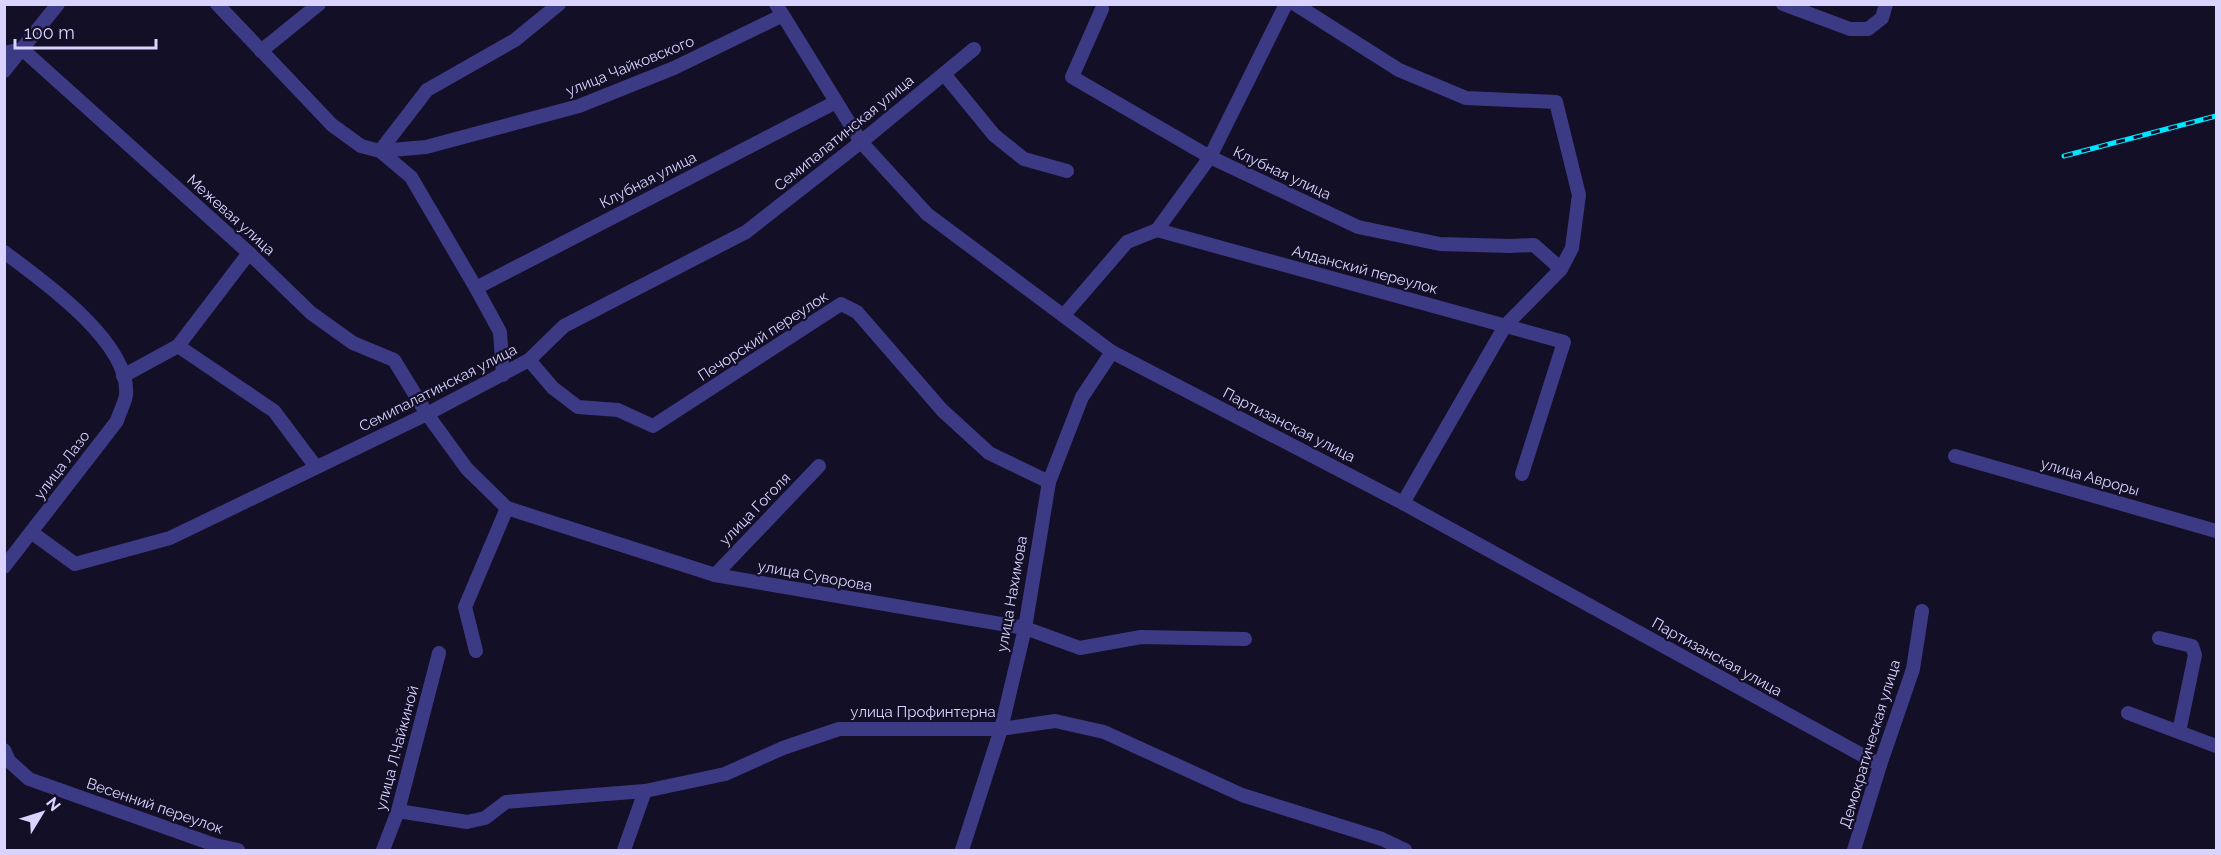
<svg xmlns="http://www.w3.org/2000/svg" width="2221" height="855" font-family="Raleway,sans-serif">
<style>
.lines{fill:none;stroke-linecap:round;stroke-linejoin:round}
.minor{stroke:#3d3a85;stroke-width:14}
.rail-casing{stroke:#00e5ff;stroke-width:5}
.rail{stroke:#130f26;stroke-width:3;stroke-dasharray:9;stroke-linecap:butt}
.labels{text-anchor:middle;stroke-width:4.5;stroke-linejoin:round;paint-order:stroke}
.street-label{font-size:15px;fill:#d9d4ff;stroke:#130f26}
</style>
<rect width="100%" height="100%" fill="#130f26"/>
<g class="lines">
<g class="minor">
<path d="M 217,4 L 332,125 L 361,146 L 380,151 L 411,177 L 476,288 L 500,332 L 503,375"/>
<path d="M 776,4 L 861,142 L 927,214 L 1112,352 L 1403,503 L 1880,765"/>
<path d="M 1295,4 L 1399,70 L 1466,98 L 1556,102 L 1579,195 L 1572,248 L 1561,269 L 1505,326 L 1403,503"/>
<path d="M 1783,4 L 1850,29 L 1868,29 L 1882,18 L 1886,4"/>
<path d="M 1102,9 L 1072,77 L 1210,157 L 1358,227 L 1440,244 L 1510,246 L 1534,245 L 1561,269"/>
<path d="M 261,51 L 319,4"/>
<path d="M 4,53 L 22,49 L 249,253 L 311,313 L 353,343 L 394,360 L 427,414 L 467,469 L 507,508 L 715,575 L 1025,628 L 1080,648 L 1141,637 L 1245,639"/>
<path d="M 4,71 L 58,4"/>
<path d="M 944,74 L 994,135 L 1024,159 L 1067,171"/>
<path d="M 380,151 L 426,147 L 579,106 L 674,68 L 781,16"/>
<path d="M 380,151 L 427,90 L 515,40 L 559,4"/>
<path d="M 1157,230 L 1564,342 L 1522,474"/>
<path d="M 4,252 C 42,280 131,343 126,395 C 125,403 119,413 117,421 L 4,567"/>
<path d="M 476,288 L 836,102"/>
<path d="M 1064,315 L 1127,242 L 1157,230 L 1210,157 L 1286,4"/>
<path d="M 178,346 L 274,411 L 316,467"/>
<path d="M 529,360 L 553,388 L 578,407 L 618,410 L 653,426 L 841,304 L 857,312 L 942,410 L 989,453 L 1049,482"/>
<path d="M 123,376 L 178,346 L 249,253"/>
<path d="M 1955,456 L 2216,531"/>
<path d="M 31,532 L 75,564 L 170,538 L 427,414 L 529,360 L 564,326 L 746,232 L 861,142 L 974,49"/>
<path d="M 715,575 L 819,466"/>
<path d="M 2159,638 L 2192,646 L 2195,655 L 2179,732"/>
<path d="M 476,651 L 465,607 L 507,508"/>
<path d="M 2128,713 L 2216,746"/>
<path d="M 4,750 L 9,761 L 29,779 L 215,845 L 238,850"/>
<path d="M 398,811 L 467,822 L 485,818 L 506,802 L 645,791 L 725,774 L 783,748 L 839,729 L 1001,729 L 1055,721 L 1104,732 L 1242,795 L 1382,839 L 1405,850"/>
<path d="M 383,850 L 398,811 L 439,653"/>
<path d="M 624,850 L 645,791"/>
<path d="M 962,850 L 1001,729 L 1025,628 L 1049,482 L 1082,397 L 1112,352"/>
<path d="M 1854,850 L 1880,765 L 1913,669 L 1922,611"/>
</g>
<g class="rail-casing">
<path id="rail" d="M 2064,156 L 2216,116"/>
</g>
<use href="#rail" class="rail"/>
</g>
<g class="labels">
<g class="street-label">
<text transform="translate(630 66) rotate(-22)" y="5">улица Чайковского</text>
<text transform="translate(844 133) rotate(-39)" y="5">Семипалатинская улица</text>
<text transform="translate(1282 173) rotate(25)" y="5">Клубная улица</text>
<text transform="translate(648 180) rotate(-27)" y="5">Клубная улица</text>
<text transform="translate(231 215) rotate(42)" y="5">Межевая улица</text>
<text transform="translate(1365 270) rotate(15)" y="5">Алданский переулок</text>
<text transform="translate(763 336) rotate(-33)" y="5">Печорский переулок</text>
<text transform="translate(438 388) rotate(-27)" y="5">Семипалатинская улица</text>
<text transform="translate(1289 425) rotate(27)" y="5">Партизанская улица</text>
<text transform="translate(62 465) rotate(-53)" y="5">улица Лазо</text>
<text transform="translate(2090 477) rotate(16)" y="5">улица Авроры</text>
<text transform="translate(755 509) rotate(-46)" y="5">улица Гоголя</text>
<text transform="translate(815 576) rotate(10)" y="5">улица Суворова</text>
<text transform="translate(1012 594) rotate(-80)" y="5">улица Нахимова</text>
<text transform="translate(1717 657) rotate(29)" y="5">Партизанская улица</text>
<text x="923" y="717">улица Профинтерна</text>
<text transform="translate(1870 744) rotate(-73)" y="5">Демократическая улица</text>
<text transform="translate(397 748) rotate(-75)" y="5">улица Л.Чайкиной</text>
<text transform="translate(155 806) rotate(19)" y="5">Весенний переулок</text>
</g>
</g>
<rect width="2221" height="855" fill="none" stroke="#d9d4ff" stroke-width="12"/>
<g transform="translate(42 813) rotate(52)" stroke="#130f26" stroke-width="4.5" paint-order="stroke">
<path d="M0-4.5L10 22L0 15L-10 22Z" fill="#d9d4ff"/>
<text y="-9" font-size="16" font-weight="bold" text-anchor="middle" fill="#d9d4ff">N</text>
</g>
<path d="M15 39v9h141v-9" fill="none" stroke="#d9d4ff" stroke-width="3"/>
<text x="24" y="39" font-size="18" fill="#d9d4ff" stroke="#130f26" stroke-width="4.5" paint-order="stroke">100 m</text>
</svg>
